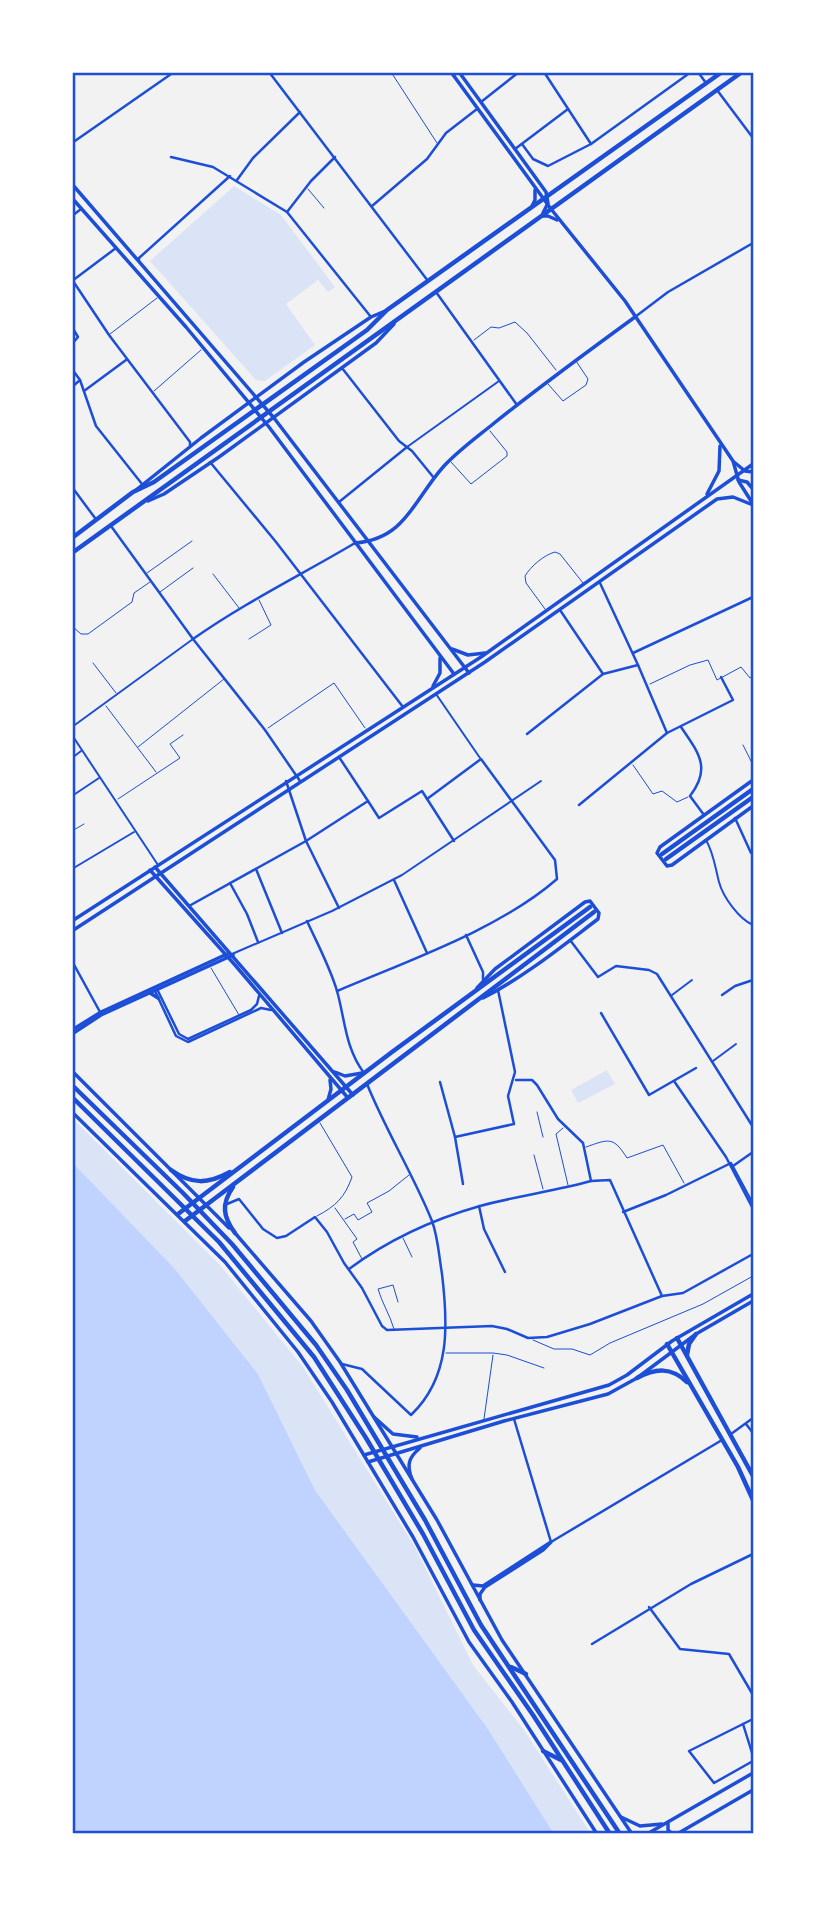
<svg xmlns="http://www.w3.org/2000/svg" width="825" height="1906" font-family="'Crimson Pro',serif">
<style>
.green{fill:#dbe4f7}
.water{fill:#bfd3fe}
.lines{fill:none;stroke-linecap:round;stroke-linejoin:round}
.service{stroke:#1d4ed8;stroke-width:1}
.pedestrian{stroke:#1d4ed8;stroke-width:2}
.minor{stroke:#1d4ed8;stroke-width:2.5}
.tertiary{stroke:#1d4ed8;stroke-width:3.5}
.secondary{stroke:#1d4ed8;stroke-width:3.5}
.primary{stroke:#1d4ed8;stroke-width:4.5}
.neatline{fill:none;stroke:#1d4ed8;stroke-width:2.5}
</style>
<rect width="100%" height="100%" fill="#f2f2f2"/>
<g class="green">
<path d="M 234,186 L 281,215 L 335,287 L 328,292 L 318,280 L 286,304 L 315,345 L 265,381 L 256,380 L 150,261 Z"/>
<path d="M 607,1070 L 615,1084 L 578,1103 L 571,1090 Z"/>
<path d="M 72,1118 L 219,1264 L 303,1367 L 415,1547 L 473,1665 L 524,1730 L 591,1834 L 554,1834 L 488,1729 L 315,1490 L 258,1374 L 175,1269 L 72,1162 Z"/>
</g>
<path class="water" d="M 72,1162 L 175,1269 L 258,1374 L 315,1490 L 488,1729 L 554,1834 L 72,1834 Z"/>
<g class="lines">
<g class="service">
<path d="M 391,72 L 437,143"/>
<path d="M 308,189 L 324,208"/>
<path d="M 110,334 L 157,298"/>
<path d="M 474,340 L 491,327 L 499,328 L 515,322 L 527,333 L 556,370"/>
<path d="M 548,384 L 563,401 L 586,385 L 588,379 L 576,361"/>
<path d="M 154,391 L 201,350"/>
<path d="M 451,462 L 471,484 L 507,456 L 507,452 L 490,431"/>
<path d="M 147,573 L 192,541"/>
<path d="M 213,574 L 239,608"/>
<path d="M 160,592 L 193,568"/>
<path d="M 545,609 L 526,583 L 525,576 C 531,566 544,555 555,552 L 560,554 L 583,583"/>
<path d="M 72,626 L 81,634 L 88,634 L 132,602 L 134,593 L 150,582"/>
<path d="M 249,639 L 271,625 L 259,600"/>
<path d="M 93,663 L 116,693"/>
<path d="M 650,684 L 690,665 L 708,660 L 717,680 L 741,667 L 750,678 L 753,676"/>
<path d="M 106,706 L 156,772"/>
<path d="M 268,728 L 334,683 L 365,728"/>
<path d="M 743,745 L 753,765"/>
<path d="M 138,747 L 224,679"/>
<path d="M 633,765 L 653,794 L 662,791 L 677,802 L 688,797"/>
<path d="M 118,799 L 180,758 L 170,744 L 183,735"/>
<path d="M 72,831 L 84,824"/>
<path d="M 211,968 L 239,1015"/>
<path d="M 537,1112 L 543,1137"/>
<path d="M 563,1128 L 556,1134 L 568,1185"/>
<path d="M 586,1147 C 609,1139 613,1136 627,1158 L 663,1145 L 684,1183"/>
<path d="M 534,1155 L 543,1189"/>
<path d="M 335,1208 L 357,1239 L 353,1242 L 362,1259"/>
<path d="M 317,1216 C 336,1206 345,1197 352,1177 L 320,1123"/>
<path d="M 345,1219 L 354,1214 L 358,1220 L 372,1212 L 367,1203 L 389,1191 L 409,1175"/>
<path d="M 403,1238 L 412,1257"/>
<path d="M 394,1329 C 390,1315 382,1303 378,1289 L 393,1285 L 398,1302"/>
<path d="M 533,1340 L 554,1349 L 572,1349 L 590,1355 L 610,1343 L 703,1304 L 753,1276"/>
<path d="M 446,1353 L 493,1353 L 507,1355 L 544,1368"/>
<path d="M 484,1419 L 493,1355"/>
</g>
<g class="pedestrian">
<path d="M 407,447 L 499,381"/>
<path d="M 436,694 L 480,758"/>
<path d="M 72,727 L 193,639"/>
<path d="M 72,735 L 158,865"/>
<path d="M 72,758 L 81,751"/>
<path d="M 72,796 L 99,778"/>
<path d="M 706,840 C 714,854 715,867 719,882 C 723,897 739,919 753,925"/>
<path d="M 72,869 L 134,832"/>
<path d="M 232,954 L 332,911 L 402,875 L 541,781"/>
<path d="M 672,995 L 692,980"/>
<path d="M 713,1061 L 736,1044"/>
</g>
<g class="minor">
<path d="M 269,72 L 428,281"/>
<path d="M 544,72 L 591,144"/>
<path d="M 698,72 L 706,83"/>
<path d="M 717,90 L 753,138"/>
<path d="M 481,102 L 519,72"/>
<path d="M 72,143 L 174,72"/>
<path d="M 522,144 L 533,159 L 548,166 L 591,144 L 691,72"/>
<path d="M 515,149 L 568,109"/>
<path d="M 171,157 L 213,167 L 287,212 L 371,317"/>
<path d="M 237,180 L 253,158 L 300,112"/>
<path d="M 372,206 L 427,159 L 446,133 L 477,109"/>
<path d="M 287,212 L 311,181 L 335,157"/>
<path d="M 72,216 L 81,209"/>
<path d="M 139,260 L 139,258 L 230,176"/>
<path d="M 72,281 L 116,248"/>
<path d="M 73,281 L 109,335 L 190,442 L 190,446"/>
<path d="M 436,292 L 517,405"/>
<path d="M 635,317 L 668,292 L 753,243"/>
<path d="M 72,327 L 78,337 L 72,344"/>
<path d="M 342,368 L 399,441 L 412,451 L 434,478"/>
<path d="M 72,369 L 80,380 L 96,426 L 142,484"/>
<path d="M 72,387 L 80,380"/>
<path d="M 84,391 L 126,360"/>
<path d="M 210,462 L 276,542 L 403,707"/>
<path d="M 72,487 L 95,518"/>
<path d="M 339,502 L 407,447"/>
<path d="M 111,526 L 193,639 L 265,730 L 300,781"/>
<path d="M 600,583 L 638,665 L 667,733"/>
<path d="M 560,610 L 603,674"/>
<path d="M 193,639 C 244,603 301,575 355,543"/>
<path d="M 633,653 L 753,597"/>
<path d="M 681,727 C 698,752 712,768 690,796 L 704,815"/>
<path d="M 527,734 L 603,674 L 638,665"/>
<path d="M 339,757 L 368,801"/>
<path d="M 286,781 L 306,841 L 339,908"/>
<path d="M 579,805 L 667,733 L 733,700 L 721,677"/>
<path d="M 735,818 L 751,853 L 753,852"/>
<path d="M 256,869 L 282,933"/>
<path d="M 394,880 L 427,953"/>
<path d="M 230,883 L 247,914 L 258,942"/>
<path d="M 189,906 L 306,841 L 368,801 L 379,818 L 422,791 L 454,841"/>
<path d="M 307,921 C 317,943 330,967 337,991 C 345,1019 345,1048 364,1073"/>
<path d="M 466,935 L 483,972 L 483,980"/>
<path d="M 570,940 L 598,977 L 616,966 L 649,970 L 657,974 L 753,1127"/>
<path d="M 72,961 L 100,1012"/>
<path d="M 157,989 L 179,1034 L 188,1039 L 251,1010 L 257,1004 L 259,996"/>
<path d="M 155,991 L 176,1036 L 188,1042 L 261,1008 L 271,1010"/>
<path d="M 337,991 C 407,961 500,929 557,879 L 555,860 L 481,759 L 427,799"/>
<path d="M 722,995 L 735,986 L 753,980"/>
<path d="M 601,1013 L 649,1095 L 696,1068"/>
<path d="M 516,1080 L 532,1080 L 537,1085 L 558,1119 L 583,1143 L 591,1181"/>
<path d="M 674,1081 L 726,1157 L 753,1209"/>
<path d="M 440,1082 L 455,1137 L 463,1184"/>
<path d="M 455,1137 L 514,1124 L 508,1096 L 515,1072 L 498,990"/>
<path d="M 733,1166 L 753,1152"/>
<path d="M 227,1204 L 239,1199 L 263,1229 L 277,1238 L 286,1236 L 315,1217 L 327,1232 L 344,1263 L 362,1288 L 382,1326 L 387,1330 L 492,1326 L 507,1329 L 528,1338 L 547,1337 L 590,1324 L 662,1296 L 683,1293 L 753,1254"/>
<path d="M 479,1206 L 484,1229 L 505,1272"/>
<path d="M 623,1212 L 666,1195 L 731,1163 L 753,1204"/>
<path d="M 349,1269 C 388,1240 434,1219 480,1206 C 517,1196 555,1191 591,1181 L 610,1180 L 662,1296"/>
<path d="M 342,1364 L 362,1369 L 411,1415 C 451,1377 448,1324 442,1274 C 439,1256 438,1237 432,1221 C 413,1174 386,1131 367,1084"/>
<path d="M 514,1419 L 551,1542 L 722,1440"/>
<path d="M 746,1424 L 753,1433"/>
<path d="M 731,1434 L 753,1418"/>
<path d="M 649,1607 L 680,1649 L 729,1654 L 753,1695"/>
<path d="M 592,1644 L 691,1584 L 753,1554"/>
<path d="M 753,1719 L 689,1751 L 714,1783 L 753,1761"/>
<path d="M 743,1724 L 753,1756"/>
</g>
<g class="tertiary">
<path d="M 355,543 C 406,539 414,499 444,466 C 459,450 477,437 493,424 C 539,387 587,352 635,317"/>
<path d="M 753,780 L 660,847 L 657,853 L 667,866 L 672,865 L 753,806"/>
<path d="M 477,988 L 495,969 L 585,902 L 590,901 L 599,913 L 598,919 C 561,947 524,977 483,998"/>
<path d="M 150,993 L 158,998"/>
<path d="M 72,1030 L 101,1012 L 227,954"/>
<path d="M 72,1034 L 101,1015 L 233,955"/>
<path d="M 72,1071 L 229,1228"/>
<path d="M 72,1112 L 225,1262 L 298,1352 L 332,1402 L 413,1537 L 469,1642 L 512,1702 L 597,1834"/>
<path d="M 235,1233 L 311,1321 L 340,1362 L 437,1520 L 502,1640 L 632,1834"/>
<path d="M 473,1585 L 483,1586 L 551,1542 L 543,1550 L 485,1587 L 480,1594 L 480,1600"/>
</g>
<g class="secondary">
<path d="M 451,72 L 551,209 L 625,301 L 733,461 L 739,482 L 753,504"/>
<path d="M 459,72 L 546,192 L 548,203 L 543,213"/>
<path d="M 72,184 L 274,418 L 469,673"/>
<path d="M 72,198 L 186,327 L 269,427 L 454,674"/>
<path d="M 532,206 L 535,200 L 535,190"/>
<path d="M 541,216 L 548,216 L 557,220"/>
<path d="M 734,462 L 745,471 L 753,472"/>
<path d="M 738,480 L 747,482 L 753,489"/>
<path d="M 136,490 L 201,438 L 304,362 L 371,317 L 385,311"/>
<path d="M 707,494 L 719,471 L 720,446"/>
<path d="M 148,501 L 164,494 L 219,457 L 376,343 L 394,324"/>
<path d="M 452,649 L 468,655 L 485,653"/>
<path d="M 433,686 L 440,673 L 440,658"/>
<path d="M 155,867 L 353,1095"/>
<path d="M 150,870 L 235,965 L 348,1098"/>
<path d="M 72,921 L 481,657 L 753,464"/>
<path d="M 72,931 L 485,662 L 717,499 L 733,497 L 753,505"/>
<path d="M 335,1072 L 345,1076 L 362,1073"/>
<path d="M 328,1100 L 331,1089 L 330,1080"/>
<path d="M 374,1417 L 393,1434 L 417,1437"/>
<path d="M 364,1455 L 609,1385 L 627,1375 L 672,1341 L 753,1294"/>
<path d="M 368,1462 L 504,1421 L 608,1394 L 637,1378 L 696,1334 L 753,1301"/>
<path d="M 412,1479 C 406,1465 409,1457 420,1448"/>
<path d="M 621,1817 L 640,1826 L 662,1824"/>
<path d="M 668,1823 L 668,1830 L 673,1834"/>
<path d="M 647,1834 L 753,1773"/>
<path d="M 677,1834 L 753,1790"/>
</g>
<g class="primary">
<path d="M 72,538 L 133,492 L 154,482 L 367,330 L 387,310 L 722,72"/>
<path d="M 72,553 L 742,72"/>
<path d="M 662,854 L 753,789"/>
<path d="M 666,859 L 753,797"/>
<path d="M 72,1085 L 183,1193 L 232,1244 L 316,1345 L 347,1390 L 425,1520 L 481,1625 L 620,1834"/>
<path d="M 72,1097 L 219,1242 L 314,1357 L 366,1438 L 423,1534 L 474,1630 L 533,1715 L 610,1834"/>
<path d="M 171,1170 C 192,1185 208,1184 230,1172"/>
<path d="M 233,1187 C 221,1204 223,1217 235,1233"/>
<path d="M 178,1214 L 392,1052 L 590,907"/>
<path d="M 185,1221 L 594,912"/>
<path d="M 677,1338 L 753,1476"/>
<path d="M 667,1344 L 738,1467 L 753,1500"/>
<path d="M 687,1355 L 689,1344 L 696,1334"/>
<path d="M 637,1378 C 656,1368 671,1367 687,1382"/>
<path d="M 511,1667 L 526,1674"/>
<path d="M 543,1751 L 561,1760"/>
</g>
</g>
<rect width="825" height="1906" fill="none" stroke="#ffffff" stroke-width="147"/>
<rect x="74" y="74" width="678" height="1758" class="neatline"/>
</svg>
